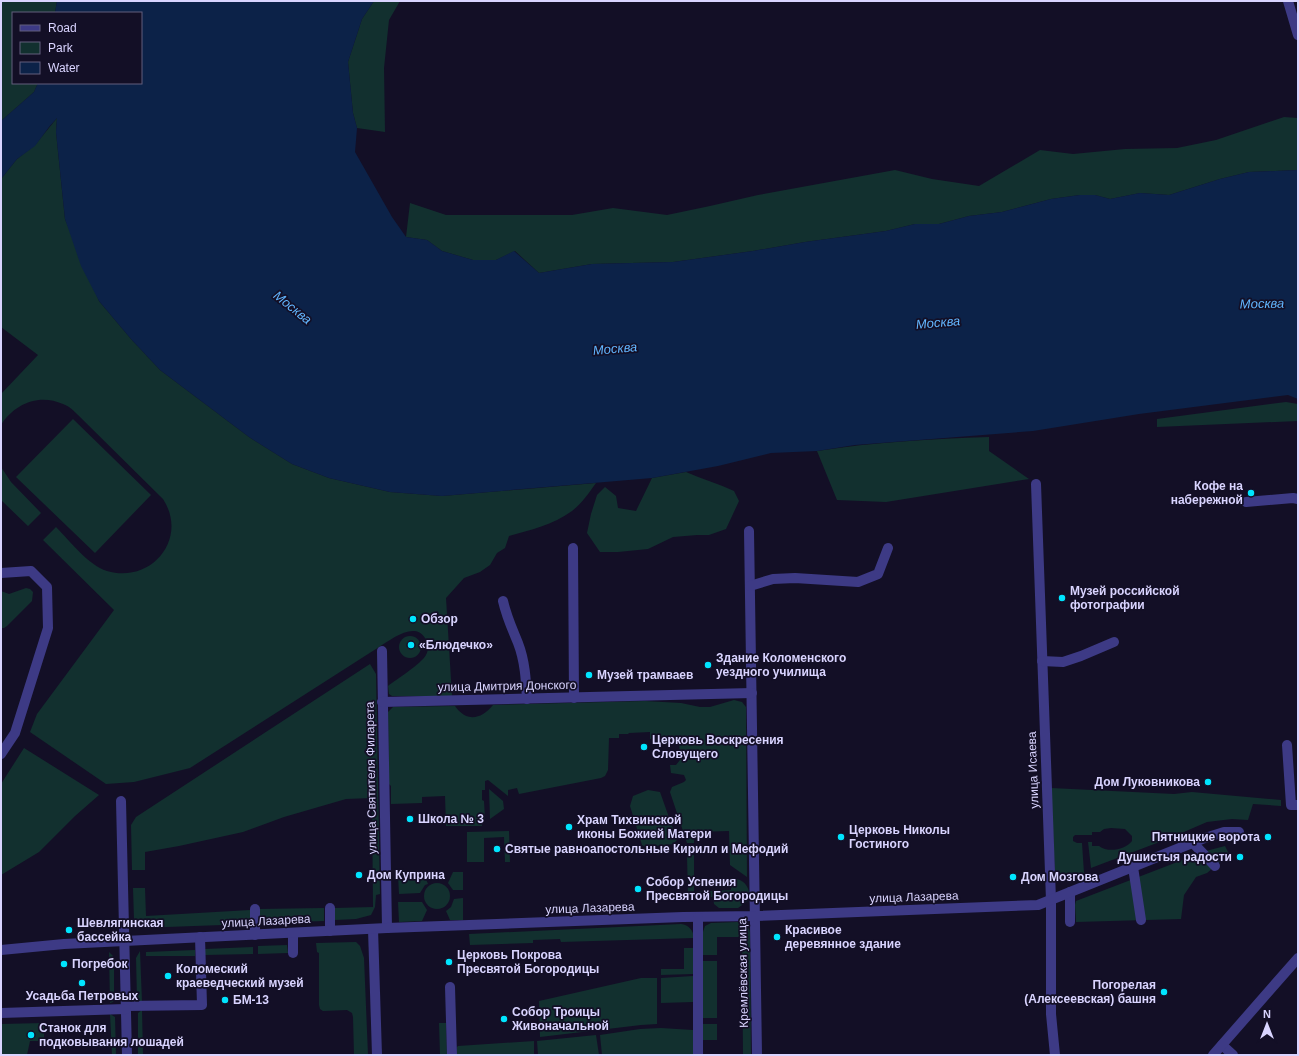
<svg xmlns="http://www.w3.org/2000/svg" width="1299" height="1056" font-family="Helvetica,sans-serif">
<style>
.green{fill:#12302f}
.water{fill:#0c2248}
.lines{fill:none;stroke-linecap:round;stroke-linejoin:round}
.minor{stroke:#3d3a85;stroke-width:10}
.poi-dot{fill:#00e5ff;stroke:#130f26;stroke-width:1.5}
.labels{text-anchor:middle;stroke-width:3.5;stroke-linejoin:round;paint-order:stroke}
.poi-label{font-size:12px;font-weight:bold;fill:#d9d4ff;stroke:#130f26;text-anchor:start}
.street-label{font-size:12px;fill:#d9d4ff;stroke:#130f26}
.water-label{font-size:13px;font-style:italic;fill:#62b6ff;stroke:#130f26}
</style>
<rect width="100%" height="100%" fill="#130f26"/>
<g class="green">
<path d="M 1,1 L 57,1 L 55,13 L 13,13 L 13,83 L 38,83 L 34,92 L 1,121 Z"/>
<path d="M 374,1 L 400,1 L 389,20 L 384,68 L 385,132 L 357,128 L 353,113 L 348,62 L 362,19 Z"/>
<path d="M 1284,117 L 1298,118 L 1298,170 L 1249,172 L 1220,179 L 1169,195 L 1140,193 L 1110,199 L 1095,195 L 1080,195 L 1051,199 L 1002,212 L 969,216 L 939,224 L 915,224 L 886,231 L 805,242 L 753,251 L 673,262 L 592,264 L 539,273 L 515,251 L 496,260 L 473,260 L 442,251 L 427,240 L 406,237 L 410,203 L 446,215 L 572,215 L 613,208 L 667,215 L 710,206 L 758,195 L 895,170 L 932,179 L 979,186 L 1040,150 L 1073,154 L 1125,149 L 1177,148 L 1216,140 Z"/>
<path d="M 57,118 L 56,132 L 65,219 L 99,301 L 131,339 L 160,370 L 249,437 L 292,464 L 329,478 L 390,492 L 442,496 L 596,483 C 589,493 581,504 572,511 C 553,525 530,530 509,536 L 505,548 L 497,553 L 490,565 L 480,572 L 464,578 L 446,598 L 452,696 L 392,696 L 389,694 L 388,686 C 397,679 421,664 426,655 C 429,649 429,643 425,638 C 414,621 391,640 379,647 L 190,768 L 134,782 L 106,784 L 30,732 L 37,714 L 114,610 L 43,540 L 56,527 C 70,541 88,565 107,571 C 151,584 189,539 163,499 L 78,415 C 74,411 69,406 63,404 C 39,393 14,404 1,425 L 1,394 L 38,355 L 1,327 L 1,179 L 17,159 L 35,145 Z"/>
<path d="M 1286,402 L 1298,404 L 1298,421 L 1157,427 L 1157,419 Z"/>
<path d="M 73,419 L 151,495 L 95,553 L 16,477 Z"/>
<path d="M 989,437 L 989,451 L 1029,479 L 886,502 L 837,500 L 817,451 C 874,442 931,439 989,437 Z"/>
<path d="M 1,467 L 11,482 L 41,513 L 28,526 L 1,500 Z"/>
<path d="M 686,472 C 702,479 719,484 734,491 L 739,501 L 726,529 L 709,535 L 697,535 L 673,537 L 648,549 L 618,552 L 600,552 L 587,533 L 591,514 L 597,495 L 605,487 L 616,496 L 618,508 L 636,511 L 652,478 Z"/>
<path d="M 26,588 L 30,589 L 33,592 L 32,601 L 7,626 L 4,628 L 1,628 L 1,591 L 9,594 Z"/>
<circle cx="410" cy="647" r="11"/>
<path d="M 370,664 L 376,674 L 380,894 L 376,895 L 375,907 L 371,915 L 356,919 L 335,920 L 335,908 L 373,907 L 372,798 L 346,799 L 284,817 L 243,832 L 179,846 L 145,852 L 145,870 L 132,870 L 131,825 L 136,817 Z"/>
<path d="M 734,700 L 742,702 L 746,707 L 747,877 L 730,865 L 729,831 L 694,832 L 694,843 L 687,843 L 670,792 L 672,787 L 684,782 L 686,780 L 684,775 L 671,773 L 670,765 L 676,765 L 680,760 L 679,738 L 650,739 L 650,732 L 629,733 L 628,734 L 619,734 L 619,738 L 609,738 L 608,770 L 605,776 L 601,778 L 519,794 L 517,788 L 508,790 L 508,796 L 488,780 L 485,781 L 485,790 L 482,790 L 482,800 L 484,801 L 485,819 L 482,819 L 482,826 L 446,826 L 445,796 L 422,797 L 422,803 L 391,804 L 391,786 L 389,784 L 388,712 L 393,707 L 455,706 C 466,722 481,720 493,705 L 645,701 L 681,703 L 700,707 L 710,707 Z"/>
<path d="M 24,748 L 99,795 L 75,816 L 39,852 L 1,875 L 1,784 Z"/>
<path d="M 1051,788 L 1174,794 L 1192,792 L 1281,800 L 1281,806 L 1253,804 L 1248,820 L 1232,819 L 1207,822 L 1170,838 L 1091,868 L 1088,842 L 1092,842 L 1092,846 L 1099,846 C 1108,853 1125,850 1132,841 L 1132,836 L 1125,829 L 1111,828 L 1104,829 L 1100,832 L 1092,832 L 1092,835 L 1075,835 L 1073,837 L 1073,841 L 1077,843 L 1082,843 L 1084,873 L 1060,880 L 1055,876 Z"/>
<path d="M 489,789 L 503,801 L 504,809 L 490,819 Z"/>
<path d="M 648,790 L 660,792 L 677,840 L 673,844 L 646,847 L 642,845 L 630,806 L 633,796 Z"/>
<path d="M 509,831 L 510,862 L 505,862 L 504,837 L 484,838 L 484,862 L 467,862 L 467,832 Z"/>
<path d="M 1225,846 L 1229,854 L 1207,873 L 1196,877 L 1184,895 L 1181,919 L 1076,922 L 1075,905 L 1076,901 L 1206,851 Z"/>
<path d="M 694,855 L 694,892 L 731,890 L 731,883 L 734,879 C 745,879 751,889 749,900 L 738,908 L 719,908 L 714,904 L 713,897 L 688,897 L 687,856 Z"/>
<path d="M 453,872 L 463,872 L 463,890 L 453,890 L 448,883 Z"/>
<path d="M 398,875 L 424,875 L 428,884 L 425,885 L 420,893 L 399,894 Z"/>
<circle cx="437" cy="896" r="13"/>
<path d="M 133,888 L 145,888 L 146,916 L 250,910 L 250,924 L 139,928 L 134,920 Z"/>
<path d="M 463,898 L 463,920 L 450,920 L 446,911 L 451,907 L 454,899 Z"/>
<path d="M 398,902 L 422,902 L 427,910 L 422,921 L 399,922 Z"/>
<path d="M 324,908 L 324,921 L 259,923 L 259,909 Z"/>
<path d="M 737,922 C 744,923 748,925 750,932 L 751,1055 L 743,1055 L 742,937 L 717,937 L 717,955 L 703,955 L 703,932 L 705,926 L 711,923 Z"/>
<path d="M 681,924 C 689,925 693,930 694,938 L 561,942 L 560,939 L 533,940 L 533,943 L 470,945 L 469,934 Z"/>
<path d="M 356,942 L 360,946 L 364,958 L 368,1055 L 354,1055 L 353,1017 L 352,1013 L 347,1010 L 323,1011 L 320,1009 L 319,1005 L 319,953 L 317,952 L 316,943 Z"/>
<path d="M 287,945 L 288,953 L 258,954 L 258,946 Z"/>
<path d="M 253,947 L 253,954 L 205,955 L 205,949 Z"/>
<path d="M 684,948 L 693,948 L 693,974 L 661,975 L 661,969 L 684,969 Z"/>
<path d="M 195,950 L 195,956 L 146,956 L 146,952 Z"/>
<path d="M 140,951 L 142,1002 L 139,1001 L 137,999 L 136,958 Z"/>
<path d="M 109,952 L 113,956 L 114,962 L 114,1000 L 113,1002 L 110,1003 Z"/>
<rect x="703" y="961" width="14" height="57"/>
<path d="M 693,976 L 693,1002 L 661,1003 L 661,978 Z"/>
<path d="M 641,978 L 657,978 L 657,1024 L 641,1025 L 540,1037 L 539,1001 Z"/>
<path d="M 142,1010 L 143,1055 L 138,1055 L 138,1013 Z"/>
<path d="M 110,1014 L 115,1017 L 116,1055 L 112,1055 Z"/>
<path d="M 44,1023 L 44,1041 L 30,1041 L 27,1055 L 1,1055 L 1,1024 Z"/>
<path d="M 439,1023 L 446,1023 L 447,1055 L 440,1055 Z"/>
<rect x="703" y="1024" width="14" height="16"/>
<path d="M 661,1028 L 693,1030 L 693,1055 L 602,1055 L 600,1035 L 640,1029 Z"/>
<path d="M 596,1035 L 599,1055 L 538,1055 L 537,1041 Z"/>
<path d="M 534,1041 L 534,1055 L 457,1055 L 457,1047 L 458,1046 Z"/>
</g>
<path class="water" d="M 57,1 L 374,1 L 362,19 L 348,62 L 353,113 L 357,128 L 355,152 L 392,217 L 406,237 L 427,240 L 442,251 L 473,260 L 496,260 L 514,251 L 539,273 L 592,264 L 673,262 L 753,251 L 805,242 L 886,231 L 915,224 L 939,224 L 969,216 L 1002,212 L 1051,199 L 1080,195 L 1095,195 L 1110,199 L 1140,193 L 1169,195 L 1220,179 L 1249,172 L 1298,170 L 1298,399 L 1288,395 L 1139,414 L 1033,431 L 855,445 L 817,451 L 771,453 L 718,466 L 652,478 L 442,496 L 390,492 L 329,478 L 292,464 L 249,437 L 160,370 L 131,339 L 99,301 L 81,266 L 65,219 L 56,132 L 57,118 L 49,127 L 35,146 L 17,159 L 1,179 L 1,121 L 34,92 L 38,83 L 141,83 L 141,13 L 55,13 Z"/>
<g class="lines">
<g class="minor">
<path d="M 1288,1 L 1298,35"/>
<path d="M 1036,484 L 1051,900 L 1051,1014 L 1055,1055"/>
<path d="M 1246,502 L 1293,498 L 1298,499"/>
<path d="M 749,531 L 757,1055"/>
<path d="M 573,548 L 574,698"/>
<path d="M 1,573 L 31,571 L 47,587 L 48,628 L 15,733 L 1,754"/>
<path d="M 750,586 L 773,579 L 795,578 L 858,582 L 878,574 L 888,548"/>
<path d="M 503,601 C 507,618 512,628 518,643 C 525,661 526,680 527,699"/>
<path d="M 382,651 L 387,928"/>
<path d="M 1042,661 L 1063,662 L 1081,656 L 1114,642"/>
<path d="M 382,702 L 752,693"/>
<path d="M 1287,745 L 1291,805 L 1298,805"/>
<path d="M 121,801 L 127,1055"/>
<path d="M 1193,843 L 1215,866"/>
<path d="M 1133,867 L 1141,920"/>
<path d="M 1070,892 L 1070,922"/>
<path d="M 330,908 L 330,931"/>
<path d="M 255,909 L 255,935"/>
<path d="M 373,929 L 377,1055"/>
<path d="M 293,933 L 293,953"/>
<path d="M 1,950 L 64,944 L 387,928 L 683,917 L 756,916 L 1038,905 L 1202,839 L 1224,832 L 1239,832"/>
<path d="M 450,987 L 452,1055"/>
<path d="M 126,1006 L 202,1005 L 200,937"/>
<path d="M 1,1013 L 126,1009"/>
<path d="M 1222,1045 L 1233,1055"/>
<path d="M 698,1055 L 698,917"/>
<path d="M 1213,1055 L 1298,958"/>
</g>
</g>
<g class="poi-dot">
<circle cx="1251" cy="493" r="4"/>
<circle cx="1062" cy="598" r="4"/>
<circle cx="413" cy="619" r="4"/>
<circle cx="411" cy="645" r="4"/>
<circle cx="708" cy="665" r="4"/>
<circle cx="589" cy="675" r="4"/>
<circle cx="644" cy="747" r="4"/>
<circle cx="1208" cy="782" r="4"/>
<circle cx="410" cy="819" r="4"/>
<circle cx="569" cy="827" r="4"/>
<circle cx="841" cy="837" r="4"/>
<circle cx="1268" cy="837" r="4"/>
<circle cx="497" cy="849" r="4"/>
<circle cx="1240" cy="857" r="4"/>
<circle cx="359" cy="875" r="4"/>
<circle cx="1013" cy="877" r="4"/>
<circle cx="638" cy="889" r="4"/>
<circle cx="69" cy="930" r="4"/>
<circle cx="777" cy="937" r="4"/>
<circle cx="449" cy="962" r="4"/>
<circle cx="64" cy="964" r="4"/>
<circle cx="168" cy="976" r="4"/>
<circle cx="82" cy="983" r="4"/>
<circle cx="1164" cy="992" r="4"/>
<circle cx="225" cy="1000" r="4"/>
<circle cx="504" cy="1019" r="4"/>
<circle cx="31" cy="1035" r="4"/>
</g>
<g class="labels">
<g class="poi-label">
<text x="1243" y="490" text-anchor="end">Кофе на<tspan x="1243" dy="14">набережной</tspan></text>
<text x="1070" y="595">Музей российской<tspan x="1070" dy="14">фотографии</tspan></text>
<text x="421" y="623">Обзор</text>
<text x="419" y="649">«Блюдечко»</text>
<text x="716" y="662">Здание Коломенского<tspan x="716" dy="14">уездного училища</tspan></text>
<text x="597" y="679">Музей трамваев</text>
<text x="652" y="744">Церковь Воскресения<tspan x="652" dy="14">Словущего</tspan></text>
<text x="1200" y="786" text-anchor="end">Дом Луковникова</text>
<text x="418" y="823">Школа № 3</text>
<text x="577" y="824">Храм Тихвинской<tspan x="577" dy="14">иконы Божией Матери</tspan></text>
<text x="849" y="834">Церковь Николы<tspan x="849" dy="14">Гостиного</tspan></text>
<text x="1260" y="841" text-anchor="end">Пятницкие ворота</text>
<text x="505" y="853">Святые равноапостольные Кирилл и Мефодий</text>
<text x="1232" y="861" text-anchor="end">Душистыя радости</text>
<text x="367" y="879">Дом Куприна</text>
<text x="1021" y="881">Дом Мозгова</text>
<text x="646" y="886">Собор Успения<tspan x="646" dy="14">Пресвятой Богородицы</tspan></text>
<text x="77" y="927">Шевлягинская<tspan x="77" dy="14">бассейка</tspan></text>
<text x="785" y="934">Красивое<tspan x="785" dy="14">деревянное здание</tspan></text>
<text x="457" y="959">Церковь Покрова<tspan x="457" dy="14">Пресвятой Богородицы</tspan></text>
<text x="72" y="968">Погребок</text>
<text x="176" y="973">Коломеский<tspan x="176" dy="14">краеведческий музей</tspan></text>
<text x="1156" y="989" text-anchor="end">Погорелая<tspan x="1156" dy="14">(Алексеевская) башня</tspan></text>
<text x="82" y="1000" text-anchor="middle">Усадьба Петровых</text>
<text x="233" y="1004">БМ-13</text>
<text x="512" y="1016">Собор Троицы<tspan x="512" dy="14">Живоначальной</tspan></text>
<text x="39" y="1032">Станок для<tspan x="39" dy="14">подковывания лошадей</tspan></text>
</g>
<g class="street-label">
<text transform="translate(507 686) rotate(-1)" y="4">улица Дмитрия Донского</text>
<text transform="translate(1033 770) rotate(-92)" y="4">улица Исаева</text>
<text transform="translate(371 778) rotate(-91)" y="4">улица Святителя Филарета</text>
<text transform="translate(914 897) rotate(-2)" y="4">улица Лазарева</text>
<text transform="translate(590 908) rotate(-2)" y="4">улица Лазарева</text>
<text transform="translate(266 921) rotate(-3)" y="4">улица Лазарева</text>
<text transform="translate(743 973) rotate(-91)" y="4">Кремлёвская улица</text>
</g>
<g class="water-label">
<text transform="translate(1262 303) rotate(-1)" y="5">Москва</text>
<text transform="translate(293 307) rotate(39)" y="5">Москва</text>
<text transform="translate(938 322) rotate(-5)" y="5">Москва</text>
<text transform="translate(615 348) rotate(-5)" y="5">Москва</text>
</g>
</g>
<rect width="1299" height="1056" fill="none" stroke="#d9d4ff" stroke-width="4"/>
<rect x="12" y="12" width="130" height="72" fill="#130f26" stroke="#625e7d"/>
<rect x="20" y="25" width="20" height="6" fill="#3d3a85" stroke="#625e7d"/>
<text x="48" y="32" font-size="12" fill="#d9d4ff">Road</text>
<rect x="20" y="42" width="20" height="12" fill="#12302f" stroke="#625e7d"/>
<text x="48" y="52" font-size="12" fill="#d9d4ff">Park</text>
<rect x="20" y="62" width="20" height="12" fill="#0c2248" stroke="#625e7d"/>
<text x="48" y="72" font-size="12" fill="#d9d4ff">Water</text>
<g transform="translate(1267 1024)" stroke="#130f26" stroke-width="3" paint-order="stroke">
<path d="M0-3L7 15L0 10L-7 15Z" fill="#d9d4ff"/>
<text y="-6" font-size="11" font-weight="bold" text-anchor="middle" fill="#d9d4ff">N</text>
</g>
</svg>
